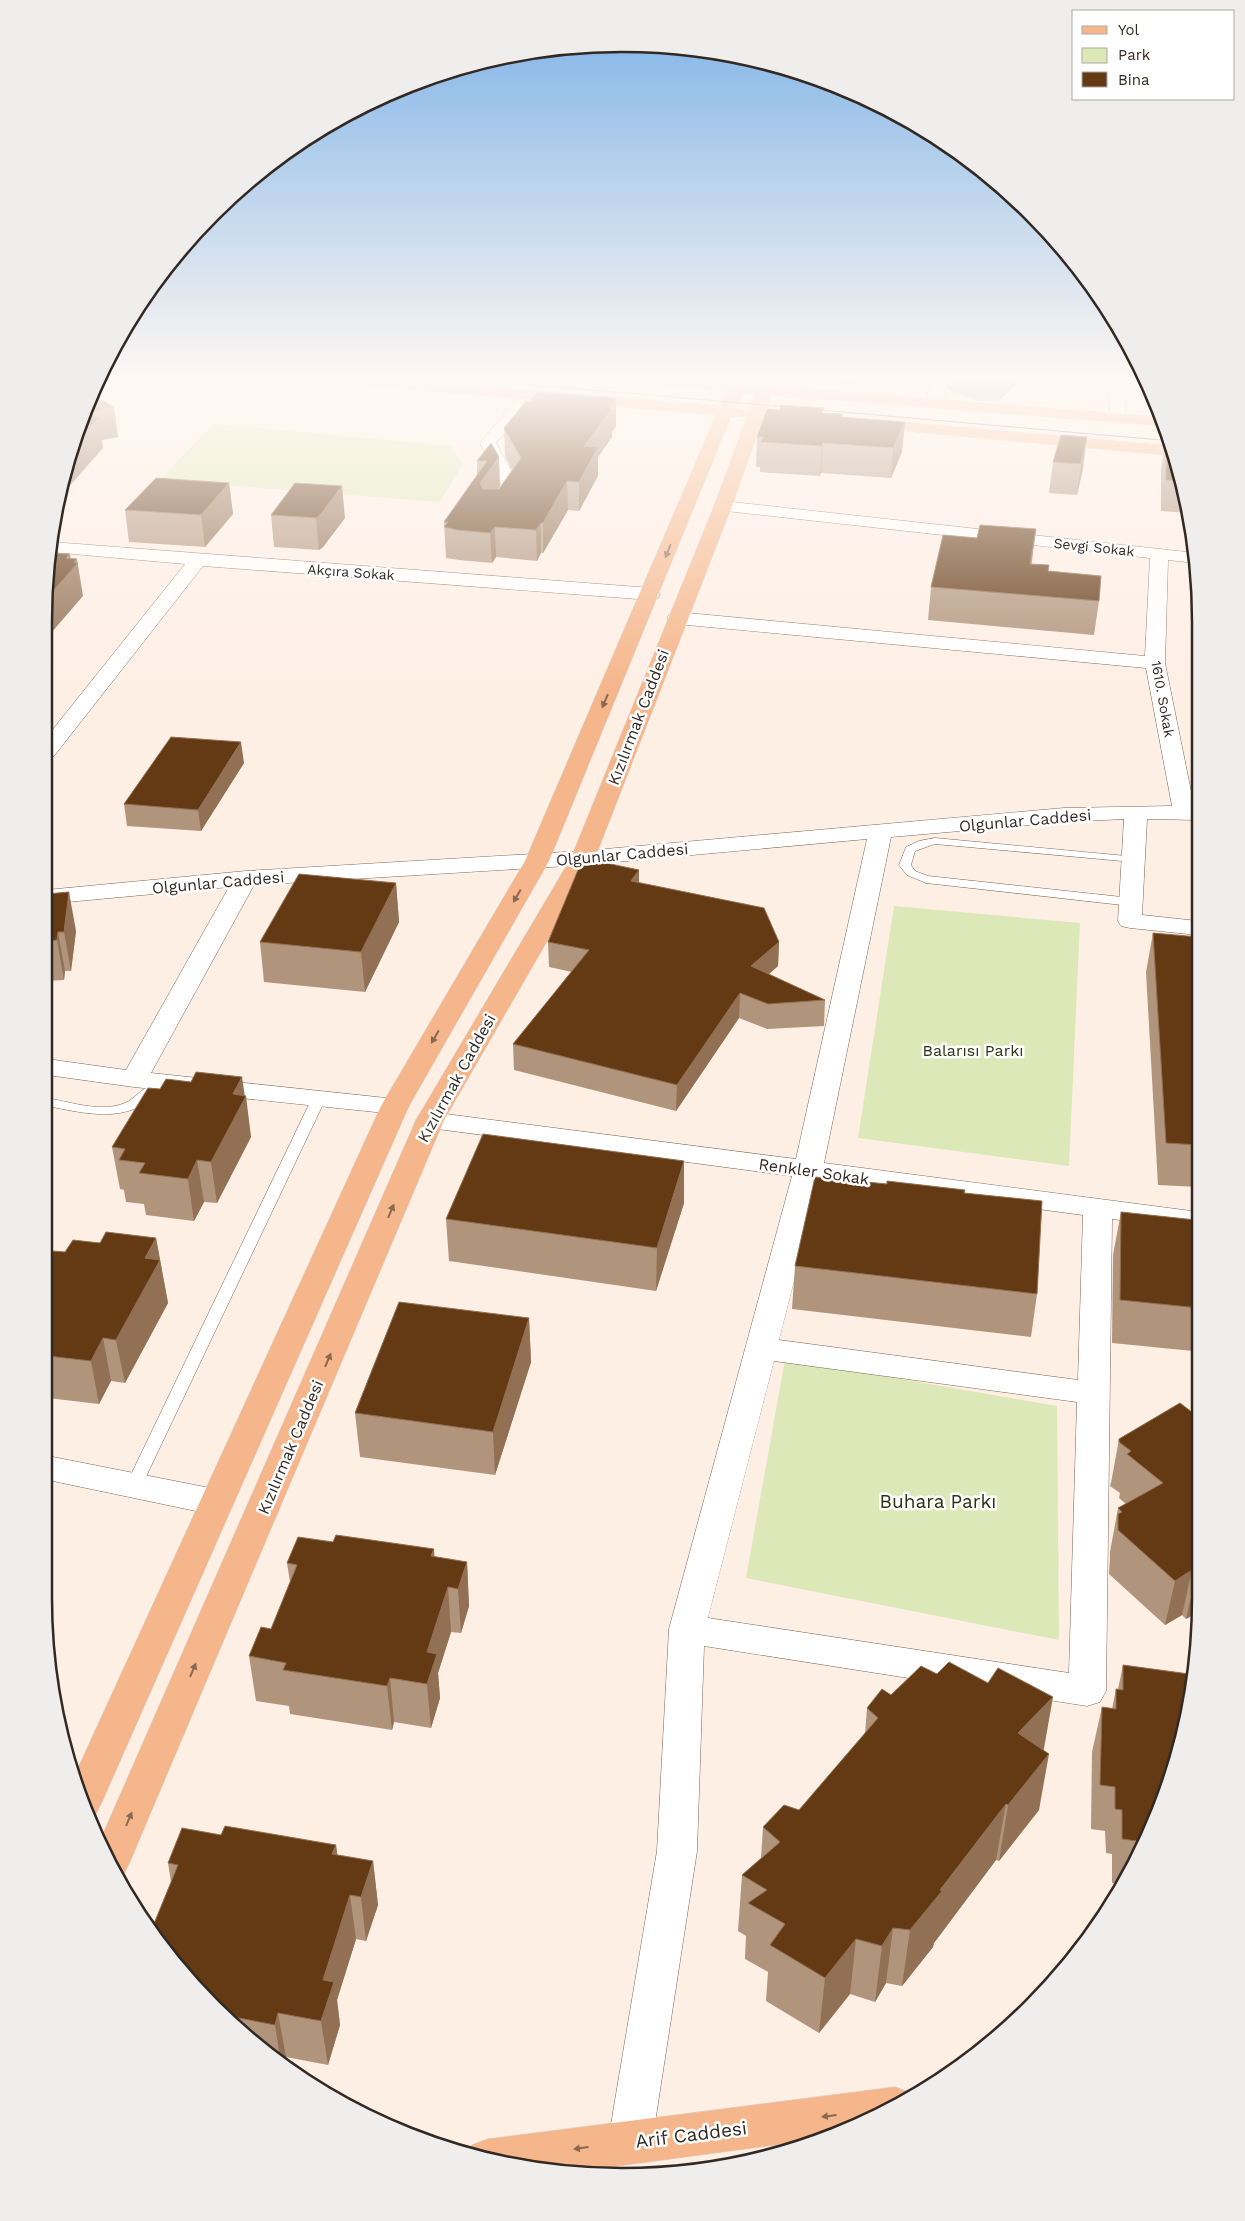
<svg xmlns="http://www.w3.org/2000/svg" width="1245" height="2221" font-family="'Work Sans',sans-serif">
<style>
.green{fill:#dde8b8}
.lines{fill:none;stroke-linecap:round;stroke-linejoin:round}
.service-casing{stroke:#786454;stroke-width:1}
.minor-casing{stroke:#786454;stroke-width:1}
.primary-casing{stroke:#d6d4d3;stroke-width:1}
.service{fill:#fff;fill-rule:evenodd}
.minor{fill:#fff;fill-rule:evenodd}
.primary{fill:#f5b68b;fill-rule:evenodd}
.tram{stroke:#756a63;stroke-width:1}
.wall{fill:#b1947c}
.shaded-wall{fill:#927053}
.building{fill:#643a14;stroke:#927053}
.oneway{fill:#8a6852}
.labels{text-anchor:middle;stroke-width:5;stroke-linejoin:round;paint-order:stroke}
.far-street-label{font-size:14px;fill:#322923;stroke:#fff}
.street-label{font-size:16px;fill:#322923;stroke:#fff}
.park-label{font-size:16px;fill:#2c3111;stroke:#fff}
.near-park-label{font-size:19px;fill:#2c3111;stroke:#fff}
.near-street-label{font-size:19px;fill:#322923;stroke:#fff}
.rim{fill:none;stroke:#322923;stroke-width:2.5}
</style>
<rect width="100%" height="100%" fill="#feefe5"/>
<g class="green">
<path d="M 213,424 L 451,446 L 463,464 L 440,502 L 160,480 Z"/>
<path d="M 894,906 L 1080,923 L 1069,1166 L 858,1138 Z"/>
<path d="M 785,1359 L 1057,1406 L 1059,1640 L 746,1578 Z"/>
</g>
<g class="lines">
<g class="service-casing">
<g id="service">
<path d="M 935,838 L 1137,857 L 1137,861 L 1133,862 L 935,844 L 915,851 L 911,865 L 915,871 L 928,876 L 1131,898 L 1137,902 L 1131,906 L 926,883 L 907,875 L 899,865 L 906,847 L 919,841 Z"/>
<path d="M 151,1086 L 158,1090 C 132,1126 84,1113 47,1106 L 47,1098 C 70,1102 102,1113 125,1103 C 135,1099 141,1088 151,1086 Z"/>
<path d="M 319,1094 L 326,1098 L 142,1485 L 140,1489 L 134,1491 L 128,1489 L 126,1485 L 312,1098 Z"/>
</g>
</g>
<g class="minor-casing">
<g id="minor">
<path d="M 932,378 L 948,378 L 942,402 L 934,407 L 926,402 Z"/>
<path d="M 1109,378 L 1124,378 L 1126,419 L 1124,422 L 1118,424 L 1110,419 Z"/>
<path d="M 529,390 L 537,395 L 496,443 L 520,486 L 501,514 L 489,514 L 486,510 L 502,486 L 480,443 L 523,392 Z"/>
<path d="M 723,501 L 1196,553 L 1196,563 L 1168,560 L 1165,663 L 1194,806 L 1197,806 L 1197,820 L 1147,819 L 1142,915 L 1198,921 L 1198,935 L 1130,928 L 1121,926 L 1118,921 L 1124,819 L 1064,822 L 891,837 L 824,1163 L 1199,1212 L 1199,1230 L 1112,1219 L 1106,1691 L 1100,1702 L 1087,1706 L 704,1646 L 697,1851 L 652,2142 L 646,2157 L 630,2164 L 614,2157 L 608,2142 L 657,1851 L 669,1629 L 792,1176 L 430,1128 L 420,1126 L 416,1120 L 420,1114 L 430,1112 L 796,1159 L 867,839 L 583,865 L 254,885 L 151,1073 L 405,1100 L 409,1106 L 405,1112 L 395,1114 L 134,1087 L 47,1075 L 47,1059 L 126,1070 L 229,887 L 46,904 L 46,890 L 246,871 L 583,851 L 1064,808 L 1172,806 L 1146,668 L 677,624 L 670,622 L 667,618 L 670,614 L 677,612 L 1145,656 L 1150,558 L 717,510 L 714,506 L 717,502 ZM 820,1180 L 1083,1215 L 1078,1380 L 779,1340 ZM 774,1361 L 1077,1402 L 1069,1673 L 708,1618 Z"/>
<path d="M 52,542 L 651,588 L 658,590 L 660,594 L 658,598 L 651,600 L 203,566 L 54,756 L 46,757 L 46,738 L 185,564 L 51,552 Z"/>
<path d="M 48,1456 L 215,1489 L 227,1493 L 232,1502 L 227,1511 L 215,1515 L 48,1480 Z"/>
</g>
</g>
<g class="primary-casing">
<g id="primary">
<path d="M 325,378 L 381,378 L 720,406 L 728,391 L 619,383 L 611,378 L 671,378 L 733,383 L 736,378 L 750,378 L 748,384 L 759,385 L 762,378 L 776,378 L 774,386 L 1161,417 L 1166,426 L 771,395 L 732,506 L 595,858 L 444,1120 L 129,1864 L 123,1876 L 118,1878 L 99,1843 L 416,1120 L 571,858 L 714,506 L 747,416 L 731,417 L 549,861 L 409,1106 L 102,1802 L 96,1814 L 88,1817 L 73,1779 L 381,1106 L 525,861 L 716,415 L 332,383 L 327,381 ZM 743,393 L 756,394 L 749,412 L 735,408 Z"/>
<path d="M 867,419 L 1173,446 L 1175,456 L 861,427 L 859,424 Z"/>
<path d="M 895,2087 L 911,2093 L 913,2099 L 844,2133 L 828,2138 L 565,2173 L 547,2172 L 468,2156 L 472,2145 L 488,2139 Z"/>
</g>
</g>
<use href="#service" class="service"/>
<use href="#minor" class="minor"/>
<use href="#primary" class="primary"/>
<path class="tram" d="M 455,378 L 1172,441"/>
</g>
<g class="wall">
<path d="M 821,378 L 872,378 L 871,379 L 868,379 L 865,384 L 857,383 L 856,385 L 837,384 Z"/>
<path d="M 948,378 L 1021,378 L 1021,380 L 999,400 L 979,401 L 947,389 Z"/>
<path d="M 616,398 L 616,426 L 612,432 L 612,437 L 598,457 L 598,476 L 579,511 L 568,510 L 543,553 L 541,553 L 537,561 L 496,557 L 492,563 L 459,560 L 446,558 L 444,522 L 477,475 L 477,461 L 491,443 L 500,486 L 497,489 L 499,489 L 512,470 L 505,456 L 504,428 Z"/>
<path d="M 823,413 L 842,417 L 902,452 L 891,478 L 821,473 L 820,476 L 760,472 L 760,467 L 756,467 L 757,437 Z"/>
<path d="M 1061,435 L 1083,468 L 1077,495 L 1049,493 L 1053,462 Z"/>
<path d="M 1166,439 L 1171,439 L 1188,513 L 1161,511 L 1161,469 Z"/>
<path d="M 229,483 L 233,514 L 205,547 L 129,542 L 125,510 Z"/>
<path d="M 271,515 L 345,518 L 323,547 L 319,550 L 274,547 Z"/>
<path d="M 1032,564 L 1048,571 L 1099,601 L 1094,635 L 928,620 L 931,587 Z"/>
<path d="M 244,763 L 201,831 L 127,826 L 124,804 Z"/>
<path d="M 639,870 L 639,883 L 779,942 L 778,966 L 769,974 L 825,1000 L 824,1026 L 767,1029 L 739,1018 L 676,1111 L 514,1070 L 513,1044 L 572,972 L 549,967 L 548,942 Z"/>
<path d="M 396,883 L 399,922 L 365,992 L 264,982 L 260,942 Z"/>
<path d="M 46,894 L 76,931 L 71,971 L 65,971 L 64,980 L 46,981 Z"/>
<path d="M 1153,933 L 1198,937 L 1198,1187 L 1158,1185 L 1146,972 Z"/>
<path d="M 245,1096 L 251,1137 L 217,1203 L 204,1202 L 194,1221 L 146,1215 L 144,1204 L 126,1202 L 124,1190 L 120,1189 L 112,1147 Z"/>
<path d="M 684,1161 L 684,1203 L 656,1291 L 449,1261 L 446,1219 Z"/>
<path d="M 964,1193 L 1037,1294 L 1031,1337 L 792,1309 L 795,1266 Z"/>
<path d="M 1121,1212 L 1195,1220 L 1196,1217 L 1199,1217 L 1199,1355 L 1194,1354 L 1193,1351 L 1112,1343 L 1113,1255 Z"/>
<path d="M 156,1238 L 168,1303 L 125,1383 L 111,1381 L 99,1404 L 48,1398 L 47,1259 L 65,1252 L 100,1243 Z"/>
<path d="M 529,1318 L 531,1362 L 495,1475 L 360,1457 L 355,1413 Z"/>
<path d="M 1180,1403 L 1200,1611 L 1186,1619 L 1182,1615 L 1165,1625 L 1109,1574 L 1110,1558 L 1110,1552 L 1118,1508 L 1126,1504 L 1119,1498 L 1120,1493 L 1110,1486 L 1111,1483 L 1119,1439 Z"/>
<path d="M 435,1557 L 467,1562 L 469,1606 L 461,1633 L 451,1632 L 438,1673 L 440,1698 L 431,1728 L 394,1722 L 392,1730 L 290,1714 L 289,1706 L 256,1701 L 249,1656 L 271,1629 L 290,1582 L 287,1563 Z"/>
<path d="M 1123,1665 L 1188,1674 L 1189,1669 L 1193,1670 L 1171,1784 L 1125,1885 L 1112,1883 L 1112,1854 L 1106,1853 L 1105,1831 L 1091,1829 L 1092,1752 L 1102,1707 L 1112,1709 L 1116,1689 L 1118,1689 Z"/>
<path d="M 891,1695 L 1043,1750 L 1039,1810 L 999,1861 L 996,1860 L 934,1943 L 933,1947 L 902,1986 L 886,1983 L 875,2002 L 850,1994 L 819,2033 L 766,2001 L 768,1972 L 745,1959 L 746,1936 L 738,1931 L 742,1875 L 761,1858 L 763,1827 L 799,1810 L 865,1734 L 867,1708 Z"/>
<path d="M 221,1835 L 336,1845 L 337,1855 L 373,1861 L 378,1905 L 366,1941 L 356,1939 L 337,2000 L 340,2025 L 328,2065 L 286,2057 L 283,2065 L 213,2008 L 171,1882 L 168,1863 Z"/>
</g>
<g class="shaded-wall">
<path d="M 866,378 L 868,378 L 865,384 Z"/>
<path d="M 1001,378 L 1021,378 L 1021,380 L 999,400 Z"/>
<path d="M 616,398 L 616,426 L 612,432 L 612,437 L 598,457 L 598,476 L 579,511 L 579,482 L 584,446 Z"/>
<path d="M 114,407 L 118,437 L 102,440 L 103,448 L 66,490 L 60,493 L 64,472 L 76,443 L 90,413 Z"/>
<path d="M 905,422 L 902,452 L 891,478 L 893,448 Z"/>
<path d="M 1087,437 L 1083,468 L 1077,495 L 1081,464 Z"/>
<path d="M 823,443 L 821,473 L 820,476 L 822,446 Z"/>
<path d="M 499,457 L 500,486 L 481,513 L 480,483 Z"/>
<path d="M 567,481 L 568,510 L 543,553 L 543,523 Z"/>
<path d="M 229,483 L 233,514 L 205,547 L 201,515 Z"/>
<path d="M 342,486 L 345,518 L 323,547 L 319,550 L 316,518 Z"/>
<path d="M 541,523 L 541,553 L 537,561 L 536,530 Z"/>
<path d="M 495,527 L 496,557 L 492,563 L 490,533 Z"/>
<path d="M 1036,529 L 1032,561 L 1026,597 L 1030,564 Z"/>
<path d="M 70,554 L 72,569 L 74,562 L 77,559 L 83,596 L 45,640 L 45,600 L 66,558 Z"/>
<path d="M 241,742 L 244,763 L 201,831 L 198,810 Z"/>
<path d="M 639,870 L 639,894 L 631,881 Z"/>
<path d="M 396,883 L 399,922 L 365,992 L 361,952 Z"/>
<path d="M 69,892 L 76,931 L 71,971 L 64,932 Z"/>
<path d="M 58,932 L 65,971 L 64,980 L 57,940 Z"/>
<path d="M 779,942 L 778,966 L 749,991 L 751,966 Z"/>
<path d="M 740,993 L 739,1018 L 676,1111 L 677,1085 Z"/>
<path d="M 242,1077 L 245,1097 L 246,1096 L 251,1137 L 217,1203 L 211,1162 L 233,1094 Z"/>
<path d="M 197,1160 L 204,1202 L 194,1221 L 188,1179 Z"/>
<path d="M 684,1161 L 684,1203 L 656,1291 L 657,1248 Z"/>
<path d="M 156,1238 L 168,1303 L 125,1383 L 116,1340 L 145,1258 Z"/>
<path d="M 529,1318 L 531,1362 L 495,1475 L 493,1432 Z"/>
<path d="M 103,1338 L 111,1381 L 99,1404 L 91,1361 Z"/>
<path d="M 434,1549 L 437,1594 L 431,1556 Z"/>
<path d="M 467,1562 L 469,1606 L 461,1633 L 458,1589 Z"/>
<path d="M 1192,1570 L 1182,1615 L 1165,1625 L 1175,1581 Z"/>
<path d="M 1200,1573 L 1200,1611 L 1186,1619 L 1196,1575 Z"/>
<path d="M 448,1587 L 451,1632 L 438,1673 L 440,1698 L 431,1728 L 427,1684 L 427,1652 Z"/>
<path d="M 390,1678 L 394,1722 L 392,1730 L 387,1686 Z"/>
<path d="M 1053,1697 L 1043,1754 L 1018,1733 Z"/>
<path d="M 1049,1754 L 1039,1810 L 999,1861 L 1008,1805 Z"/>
<path d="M 1006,1804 L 996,1860 L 934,1943 L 933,1947 L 902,1986 L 910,1930 Z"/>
<path d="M 336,1845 L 342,1890 L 332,1854 Z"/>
<path d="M 373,1861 L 378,1905 L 366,1941 L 361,1897 Z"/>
<path d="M 350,1895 L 356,1939 L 337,2000 L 340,2025 L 328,2065 L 321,2021 L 323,1980 Z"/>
<path d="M 893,1928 L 886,1983 L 875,2002 L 882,1946 Z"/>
<path d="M 856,1939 L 850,1994 L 819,2033 L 825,1978 Z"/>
<path d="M 278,2013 L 286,2057 L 283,2065 L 281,2064 L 275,2025 Z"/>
</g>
<g class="building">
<path d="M 537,392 L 616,398 L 609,408 L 612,409 L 584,446 L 598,447 L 579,482 L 567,481 L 543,523 L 541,523 L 536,530 L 495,527 L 490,533 L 457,530 L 444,527 L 448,522 L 444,522 L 487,461 L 477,461 L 491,443 L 499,457 L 480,483 L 483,489 L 499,489 L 521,458 L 504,428 L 526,401 L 530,402 Z"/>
<path d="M 95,396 L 114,407 L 90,413 L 99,418 L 76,443 Z"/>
<path d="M 781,405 L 824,408 L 822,413 L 842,414 L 842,417 L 905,422 L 893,448 L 823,443 L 822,446 L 761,442 L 763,437 L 757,437 L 767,409 L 780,410 Z"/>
<path d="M 1061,435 L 1087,437 L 1081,464 L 1053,462 Z"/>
<path d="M 1166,439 L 1171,439 L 1181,481 L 1166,480 Z"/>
<path d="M 156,478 L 229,483 L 201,515 L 125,510 Z"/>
<path d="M 295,483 L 342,486 L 320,515 L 316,518 L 271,515 Z"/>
<path d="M 980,525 L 1036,529 L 1030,564 L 1049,565 L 1048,571 L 1101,576 L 1099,601 L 931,587 L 943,535 L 977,538 Z"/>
<path d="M 50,553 L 70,554 L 66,558 L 77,559 L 74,562 L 78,563 L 45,600 L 45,585 Z"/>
<path d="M 171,737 L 241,742 L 198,810 L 124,804 Z"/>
<path d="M 587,859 L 639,870 L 631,881 L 764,908 L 779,942 L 751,966 L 825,1000 L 768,1004 L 740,993 L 677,1085 L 513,1044 L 589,950 L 548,942 L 578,870 Z"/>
<path d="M 299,874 L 396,883 L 361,952 L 260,942 Z"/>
<path d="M 69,892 L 64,932 L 58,932 L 57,940 L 46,941 L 46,894 Z"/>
<path d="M 1153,933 L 1198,937 L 1198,1145 L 1166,1143 Z"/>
<path d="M 196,1072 L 242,1077 L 233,1094 L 246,1096 L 211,1162 L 197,1160 L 188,1179 L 139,1173 L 145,1163 L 119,1160 L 125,1149 L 112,1147 L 148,1088 L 160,1089 L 166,1079 L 191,1082 Z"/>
<path d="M 483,1134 L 684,1161 L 657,1248 L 446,1219 Z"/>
<path d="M 815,1177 L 887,1184 L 887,1181 L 965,1190 L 964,1193 L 1042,1201 L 1037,1294 L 795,1266 Z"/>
<path d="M 1121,1212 L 1196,1220 L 1196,1217 L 1199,1217 L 1199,1308 L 1120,1300 Z"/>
<path d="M 106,1232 L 156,1238 L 145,1258 L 160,1260 L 116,1340 L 103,1338 L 91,1361 L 48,1356 L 47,1259 L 52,1251 L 65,1252 L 73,1240 L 100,1243 Z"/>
<path d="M 399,1302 L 529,1318 L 493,1432 L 355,1413 Z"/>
<path d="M 1180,1403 L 1197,1416 L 1199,1414 L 1200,1573 L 1196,1575 L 1192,1570 L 1175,1581 L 1118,1530 L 1118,1514 L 1122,1512 L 1118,1508 L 1163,1483 L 1127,1454 L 1131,1451 L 1119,1442 L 1119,1439 Z"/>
<path d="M 336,1535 L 434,1549 L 431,1556 L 467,1562 L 458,1589 L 448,1587 L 427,1652 L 437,1654 L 427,1684 L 390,1678 L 387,1686 L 283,1670 L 286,1663 L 249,1656 L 261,1627 L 271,1629 L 297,1565 L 287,1563 L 298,1537 L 333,1542 Z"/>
<path d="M 949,1662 L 988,1683 L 998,1668 L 1053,1697 L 1018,1733 L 1049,1754 L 1008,1805 L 1006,1804 L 940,1890 L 942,1891 L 910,1930 L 893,1928 L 882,1946 L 856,1939 L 825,1978 L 770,1945 L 785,1924 L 748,1903 L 767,1890 L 742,1875 L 780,1842 L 763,1827 L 784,1805 L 799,1810 L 878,1718 L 867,1708 L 882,1689 L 891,1695 L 921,1666 L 937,1674 Z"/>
<path d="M 1123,1665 L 1189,1674 L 1189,1669 L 1193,1670 L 1171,1784 L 1144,1842 L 1122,1839 L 1122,1810 L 1115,1809 L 1115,1787 L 1100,1785 L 1102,1707 L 1116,1709 L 1116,1689 L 1123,1690 Z"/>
<path d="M 225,1826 L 336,1845 L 332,1854 L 373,1861 L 361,1897 L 350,1895 L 323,1980 L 334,1982 L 321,2021 L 278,2013 L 275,2025 L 223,2015 L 213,2008 L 163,1951 L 151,1931 L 178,1865 L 168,1863 L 182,1828 L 221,1835 Z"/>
</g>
<defs><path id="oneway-solid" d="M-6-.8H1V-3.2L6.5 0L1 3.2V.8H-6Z" transform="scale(1.25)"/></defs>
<g class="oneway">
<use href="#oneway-solid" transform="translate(668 551) rotate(112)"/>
<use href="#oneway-solid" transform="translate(605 701) rotate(113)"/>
<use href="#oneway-solid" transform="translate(517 896) rotate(120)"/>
<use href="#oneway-solid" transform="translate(435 1037) rotate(120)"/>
<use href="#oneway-solid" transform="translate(391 1211) rotate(-67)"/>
<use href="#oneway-solid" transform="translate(328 1360) rotate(-67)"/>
<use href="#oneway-solid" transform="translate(193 1670) rotate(-67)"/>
<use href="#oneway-solid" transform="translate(129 1819) rotate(-67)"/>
<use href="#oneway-solid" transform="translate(829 2116) rotate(173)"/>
<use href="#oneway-solid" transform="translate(581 2148) rotate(172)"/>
</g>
<linearGradient id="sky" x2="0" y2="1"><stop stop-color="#7bb1e7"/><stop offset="0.55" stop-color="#fff8f3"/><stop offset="1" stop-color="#fff8f3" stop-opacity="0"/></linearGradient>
<rect width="1245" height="689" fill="url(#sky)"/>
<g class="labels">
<g class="far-street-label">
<text transform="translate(1094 547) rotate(6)" y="5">Sevgi Sokak</text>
<text transform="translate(351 572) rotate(4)" y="5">Akçıra Sokak</text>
<text transform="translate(1163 699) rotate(80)" y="5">1610. Sokak</text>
</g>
<g class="street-label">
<text transform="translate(638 717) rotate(-69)" y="6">Kızılırmak Caddesi</text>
<text transform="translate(1025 820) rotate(-5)" y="6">Olgunlar Caddesi</text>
<text transform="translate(622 854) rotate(-5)" y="6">Olgunlar Caddesi</text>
<text transform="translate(218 882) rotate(-5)" y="6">Olgunlar Caddesi</text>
<text transform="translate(456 1078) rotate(-61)" y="6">Kızılırmak Caddesi</text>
<text transform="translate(814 1171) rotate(8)" y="6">Renkler Sokak</text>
<text transform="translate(290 1447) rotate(-67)" y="6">Kızılırmak Caddesi</text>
</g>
<g class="park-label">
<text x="973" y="1056">Balarısı Parkı</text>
</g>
<g class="near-park-label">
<text x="938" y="1508">Buhara Parkı</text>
</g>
<g class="near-street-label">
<text transform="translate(691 2134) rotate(-7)" y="7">Arif Caddesi</text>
</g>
</g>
<path d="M0 0H1245V2221H0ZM622 52H622A570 570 0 0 1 1192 622V1598A570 570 0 0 1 622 2168H622A570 570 0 0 1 52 1598V622A570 570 0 0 1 622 52Z" fill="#efeeed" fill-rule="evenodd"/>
<path class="rim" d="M622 52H622A570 570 0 0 1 1192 622V1598A570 570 0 0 1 622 2168H622A570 570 0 0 1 52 1598V622A570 570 0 0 1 622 52Z"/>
<rect x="1072" y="10" width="162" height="90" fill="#ffffff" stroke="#ada9a7"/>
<rect x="1082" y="26" width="25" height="8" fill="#f5b68b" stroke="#ada9a7"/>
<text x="1118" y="35" font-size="15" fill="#322923">Yol</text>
<rect x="1082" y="48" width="25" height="15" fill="#dde8b8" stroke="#ada9a7"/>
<text x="1118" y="60" font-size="15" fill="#322923">Park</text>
<rect x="1082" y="72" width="25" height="15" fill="#643a14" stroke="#ada9a7"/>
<text x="1118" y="85" font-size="15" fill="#322923">Bina</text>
</svg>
